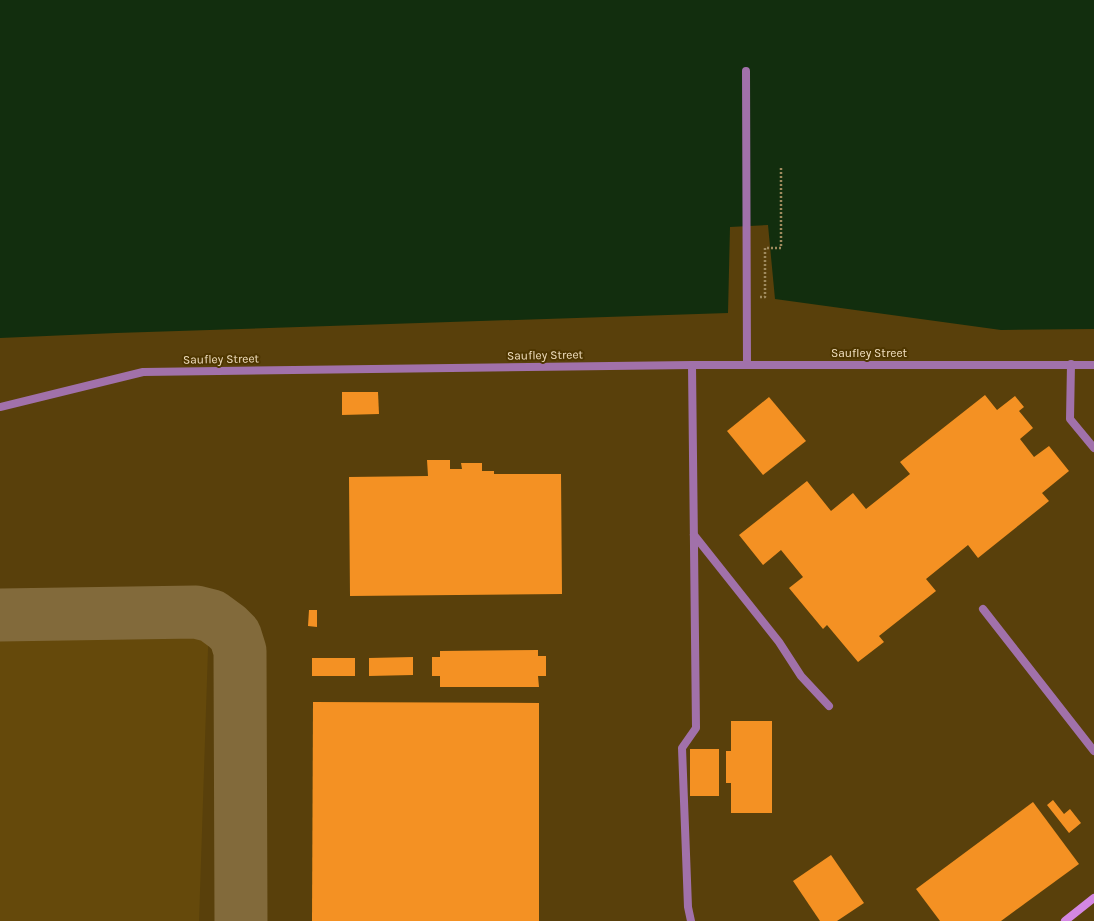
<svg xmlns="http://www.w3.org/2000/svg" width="1094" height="921" font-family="Karla,sans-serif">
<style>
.built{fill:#65490b}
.water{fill:#122e0e}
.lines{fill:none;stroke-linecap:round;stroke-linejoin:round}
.taxiway{stroke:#826a3b;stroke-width:53}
.building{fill:#f49123}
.path{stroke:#9f8a5e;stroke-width:2.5;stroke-dasharray:2 2;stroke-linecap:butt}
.lane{stroke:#a171aa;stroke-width:8}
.street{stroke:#a171aa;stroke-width:8}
.secondary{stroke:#d487e2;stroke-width:8}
.labels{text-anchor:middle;stroke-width:4;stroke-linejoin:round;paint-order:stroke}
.street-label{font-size:12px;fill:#f2e0c0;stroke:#4e3600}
</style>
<rect width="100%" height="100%" fill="#59400b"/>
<path class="built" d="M 210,588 L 199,921 L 0,921 L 0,592 Z"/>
<path class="water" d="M 0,0 L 1094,0 L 1094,329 L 1001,330 L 775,299 L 768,225 L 730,227 L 728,313 L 116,333 L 0,338 Z"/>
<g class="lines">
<path class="taxiway" d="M 0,615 L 196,612 L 212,616 L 227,627 L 235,635 L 240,651 L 241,921"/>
</g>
<g class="building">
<path d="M 342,392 L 378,392 L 379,414 L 342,415 Z"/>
<path d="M 985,395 L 997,410 L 1015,396 L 1024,407 L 1019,411 L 1033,428 L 1020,439 L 1034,457 L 1049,446 L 1069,471 L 1042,493 L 1049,501 L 978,558 L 968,545 L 926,579 L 936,591 L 879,636 L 884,642 L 858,662 L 827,625 L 823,629 L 789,588 L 803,577 L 781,550 L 763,565 L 739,535 L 807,481 L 831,511 L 853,493 L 866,509 L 910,474 L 900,462 Z"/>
<path d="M 769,397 L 806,441 L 763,475 L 727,431 Z"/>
<path d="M 427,460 L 450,460 L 450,469 L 462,469 L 461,463 L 482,463 L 482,471 L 494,471 L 494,474 L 561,474 L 562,594 L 350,596 L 349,477 L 428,476 Z"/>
<path d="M 309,610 L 317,610 L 317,627 L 308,626 Z"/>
<path d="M 538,650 L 538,656 L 546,656 L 546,676 L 538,676 L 539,687 L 440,687 L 440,676 L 432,676 L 432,657 L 440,657 L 440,651 Z"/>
<path d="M 413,657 L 413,675 L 369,676 L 369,658 Z"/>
<rect x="312" y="658" width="43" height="18"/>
<path d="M 313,702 L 539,703 L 539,921 L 312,921 Z"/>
<path d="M 731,721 L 772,721 L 772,813 L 731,813 L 731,783 L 726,783 L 726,751 L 731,751 Z"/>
<rect x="690" y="749" width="29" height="47"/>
<path d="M 1053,800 L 1064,814 L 1070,809 L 1081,823 L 1069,833 L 1047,805 Z"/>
<path d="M 1033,802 L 1079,864 L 1001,921 L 940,921 L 916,889 Z"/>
<path d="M 831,855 L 864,903 L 837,921 L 820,921 L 793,881 Z"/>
</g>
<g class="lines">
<path class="path" d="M 760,297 L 765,297 L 765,248 L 781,248 L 781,167"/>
<g class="lane">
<path d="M 746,71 L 747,365"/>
<path d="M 1071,364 L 1070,419 L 1094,448"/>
<path d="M 694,535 L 779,642 L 801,676 L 829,706"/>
<path d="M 983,609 L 1094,751"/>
<path d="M 691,921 L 688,907 L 682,748 L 696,728 L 692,365"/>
</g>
<path class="street" d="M 0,407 L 143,372 L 692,365 L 1094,365"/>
<path class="secondary" d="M 1065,921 L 1094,898"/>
</g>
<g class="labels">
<g class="street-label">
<text x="869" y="357">Saufley Street</text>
<text transform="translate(545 355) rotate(-1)" y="4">Saufley Street</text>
<text transform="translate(221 359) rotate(-1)" y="4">Saufley Street</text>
</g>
</g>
</svg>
